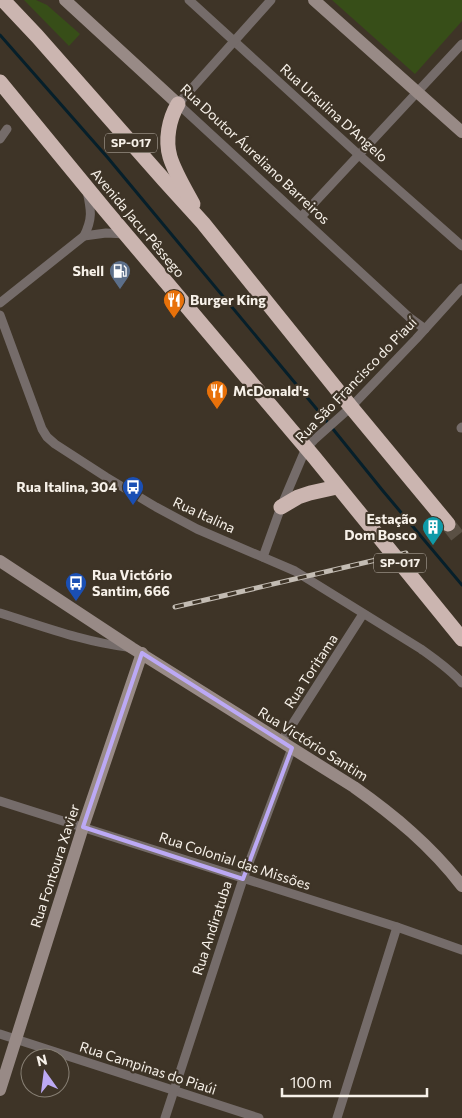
<svg xmlns="http://www.w3.org/2000/svg" width="462" height="1118" font-family="Commissioner,sans-serif">
<style>
.green{fill:#374e18}
.lines{fill:none;stroke-linecap:round;stroke-linejoin:round}
.stream{stroke:#061f2a;stroke-width:3}
.highway-tunnel{stroke:#5a5044;stroke-width:15;stroke-dasharray:15 8;stroke-linecap:butt}
.street{stroke:#756c6a;stroke-width:9}
.secondary{stroke:#988a86;stroke-width:12}
.highway{stroke:#cbb5b0;stroke-width:15}
.rail-casing{stroke:#c3bcb3;stroke-width:5}
.rail{stroke:#3e3427;stroke-width:3;stroke-dasharray:9;stroke-linecap:butt}
.marked{fill:none;stroke:#bca9f5;stroke-width:4;stroke-linejoin:round}
.labels{text-anchor:middle;stroke-width:4.5;stroke-linejoin:round;paint-order:stroke}
.shield{fill:#3e3427;stroke:#c0b8af;stroke-width:1}
.shield-label{font-size:12px;font-weight:bold;fill:#f7f1e9}
.street-label{font-size:14px;fill:#f7f1e9;stroke:#3e3427}
.poi-label{font-size:14px;font-weight:bold;fill:#f7f1e9;stroke:#3e3427;text-anchor:end}
</style>
<rect width="100%" height="100%" fill="#3e3427"/>
<g class="green">
<path d="M 24,0 L 36,0 L 47,5 L 80,34 L 69,46 Z"/>
<path d="M 332,0 L 462,0 L 462,21 L 415,74 Z"/>
</g>
<g class="lines">
<path class="stream" d="M 0,35 L 108,158 L 320,413 L 383,491 L 462,585"/>
<path class="highway-tunnel" d="M 448,524 L 462,542"/>
<g class="street">
<path d="M 189,0 L 359,155 L 462,246"/>
<path d="M 271,0 L 178,104 L 410,318 L 425,329"/>
<path d="M 0,139 L 7,129"/>
<path d="M 301,217 L 462,44"/>
<path d="M 84,236 L 106,233 L 126,234"/>
<path d="M 0,303 L 84,236 C 93,218 91,210 87,191"/>
<path d="M 0,315 L 42,429 L 47,437 L 55,444 L 106,477 L 156,507 L 197,529 L 295,571 L 421,649 C 435,659 451,670 462,683"/>
<path d="M 461,428 L 462,427"/>
<path d="M 263,557 L 281,507 L 306,448 L 314,440 L 351,407 L 416,339 L 462,288"/>
<path d="M 0,613 C 42,626 84,642 127,647"/>
<path d="M 281,742 L 363,614"/>
<path d="M 0,801 L 397,927 L 462,950"/>
<path d="M 0,1034 L 259,1118"/>
<path d="M 165,1118 L 243,879 L 292,748"/>
<path d="M 337,1118 L 397,927"/>
</g>
<g class="secondary">
<path d="M 65,0 L 178,104"/>
<path d="M 314,0 L 462,132"/>
<path d="M 0,561 L 132,648 L 354,787 C 395,816 431,846 462,886"/>
<path d="M 0,1090 L 83,827 L 142,653"/>
</g>
<g class="highway">
<path d="M 3,0 L 37,36 L 164,180 L 203,223 L 351,407 L 448,524"/>
<path d="M 0,82 L 106,211 L 314,457 L 462,639"/>
<path d="M 178,104 C 169,119 165,140 170,157 C 175,173 185,189 193,204"/>
<path d="M 281,507 L 298,497 L 310,493 L 337,487"/>
</g>
<g class="rail-casing">
<path id="rail" d="M 175,607 L 406,553"/>
</g>
<use href="#rail" class="rail"/>
</g>
<path class="marked" d="M 142,653 L 292,748 L 243,879 L 83,827 Z"/>
<defs>
<g id="fuel-pin" transform="scale(1.125)"><path d="M0 17L-7.5 6A9.5 9.5 0 1 1 7.5 6Z" fill="#5c6f8a" stroke="#3e3427"/><path d="M-5.5-6h7V0h2V4h1.3V-2.5L3-4.5l.8-.8L6-3V5H2.5V1h-1V6h-7ZM-4.2-4.7v3.2H.2V-4.7Z" fill="#fff"/></g>
<g id="restaurant-pin" transform="scale(1.125)"><path d="M0 17L-7.5 6A9.5 9.5 0 1 1 7.5 6Z" fill="#e8710a" stroke="#3e3427"/><path d="M-5-6h1v4h1v-4h1v4h1v-4h1v5L-1.5 .5V6h-2V.5L-5-1ZM5-6V6H3V1.5H1.5Q1.5-4 5-6Z" fill="#fff"/></g>
<g id="bus-pin" transform="scale(1.125)"><path d="M0 17L-7.5 6A9.5 9.5 0 1 1 7.5 6Z" fill="#1a4fb4" stroke="#3e3427"/><path d="M-5-6H5V4H4V6H2V4H-2V6H-4V4H-5ZM-3.5-4V0h7V-4ZM-3.5 1.2v1.5H-2V1.2ZM2 1.2v1.5H3.5V1.2Z" fill="#fff"/></g>
<g id="building-pin" transform="scale(1.125)"><path d="M0 17L-7.5 6A9.5 9.5 0 1 1 7.5 6Z" fill="#0f9aa8" stroke="#3e3427"/><path d="M-4-6H4V6H1V3H-1V6H-4ZM-2.5-4.3h1.7v1.8h-1.7ZM.8-4.3h1.7v1.8H.8ZM-2.5-1h1.7V.8h-1.7ZM.8-1h1.7V.8H.8Z" fill="#fff"/></g>
</defs>
<g fill-rule="evenodd">
<use href="#fuel-pin" x="120" y="271"/>
<use href="#restaurant-pin" x="174" y="300"/>
<use href="#restaurant-pin" x="217" y="391"/>
<use href="#bus-pin" x="133" y="487"/>
<use href="#building-pin" x="433" y="527"/>
<use href="#bus-pin" x="76" y="583"/>
</g>
<g class="labels">
<g class="shield">
<rect x="105" y="133.5" width="52" height="19" rx="4"/>
<rect x="374" y="553.5" width="52" height="19" rx="4"/>
</g>
<g class="shield-label">
<text x="131" y="147">SP-017</text>
<text x="400" y="567">SP-017</text>
</g>
<g class="street-label">
<text transform="translate(334 113) rotate(42)" y="5">Rua Ursulina D'Angelo</text>
<text transform="translate(255 154) rotate(43)" y="5">Rua Doutor Áureliano Barreiros</text>
<text transform="translate(138 223) rotate(50)" y="5">Avenida Jacu-Pêssego</text>
<text transform="translate(356 380) rotate(-46)" y="5">Rua São Francisco do Piauí</text>
<text transform="translate(204 515) rotate(25)" y="5">Rua Italina</text>
<text transform="translate(311 671) rotate(-57)" y="5">Rua Toritama</text>
<text transform="translate(313 744) rotate(32)" y="5">Rua Victório Santim</text>
<text transform="translate(235 861) rotate(18)" y="5">Rua Colonial das Missões</text>
<text transform="translate(55 866) rotate(-72)" y="5">Rua Fontoura Xavier</text>
<text transform="translate(212 928) rotate(-72)" y="5">Rua Andiratuba</text>
<text transform="translate(148 1068) rotate(18)" y="5">Rua Campinas do Piaúi</text>
</g>
<g class="poi-label">
<text x="104" y="276">Shell</text>
<text x="190" y="305" text-anchor="start">Burger King</text>
<text x="233" y="396" text-anchor="start">McDonald's</text>
<text x="117" y="492">Rua Italina, 304</text>
<text x="417" y="524">Estação<tspan x="417" dy="16">Dom Bosco</tspan></text>
<text x="92" y="580" text-anchor="start">Rua Victório<tspan x="92" dy="16">Santim, 666</tspan></text>
</g>
</g>
<g transform="translate(45 1073) rotate(346)"><circle r="24" fill="#3e3427" stroke="#888075"/>
<path d="M0-4L9 19L0 12L-9 19Z" fill="#bca9f5"/>
<text y="-8" font-size="14" font-weight="bold" text-anchor="middle" fill="#f7f1e9">N</text>
</g>
<path d="M282 1088v8h145v-8" fill="none" stroke="#f7f1e9" stroke-width="2.5"/>
<text x="290" y="1088" font-size="15" fill="#f7f1e9" stroke="#3e3427" stroke-width="4" paint-order="stroke">100 m</text>
</svg>
